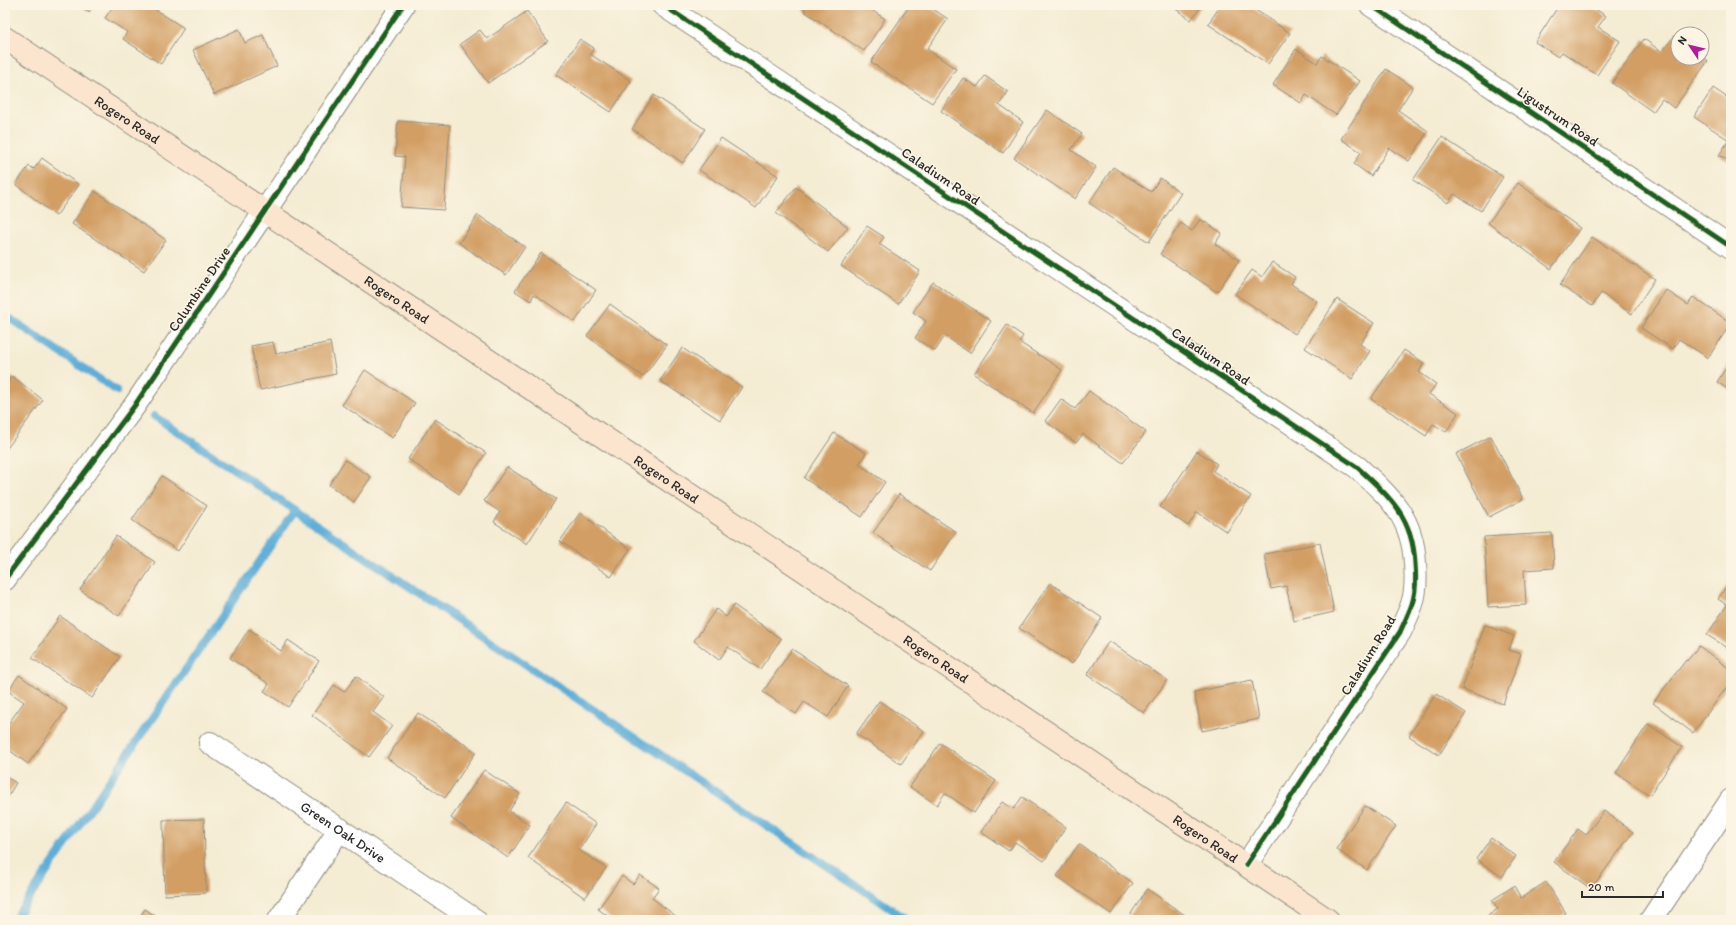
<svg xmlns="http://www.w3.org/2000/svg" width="1736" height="925" font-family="Itim,sans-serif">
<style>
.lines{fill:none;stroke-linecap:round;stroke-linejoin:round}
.stream{stroke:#5daed8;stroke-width:8}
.building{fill:#d29e63}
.minor-casing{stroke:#908c7f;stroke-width:24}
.secondary-casing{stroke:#908c7f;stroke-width:24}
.minor{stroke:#fff;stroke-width:22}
.secondary{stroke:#fbe5cf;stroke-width:22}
.cycleway-casing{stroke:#fcf5e5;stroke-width:8}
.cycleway{stroke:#1b5e20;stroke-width:5}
.labels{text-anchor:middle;stroke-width:3;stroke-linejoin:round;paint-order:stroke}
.street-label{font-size:14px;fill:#2b2b2b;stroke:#fcf5e5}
</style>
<rect width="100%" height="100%" fill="#fcf5e5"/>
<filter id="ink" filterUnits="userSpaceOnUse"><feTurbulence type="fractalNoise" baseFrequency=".025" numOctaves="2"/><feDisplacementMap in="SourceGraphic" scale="8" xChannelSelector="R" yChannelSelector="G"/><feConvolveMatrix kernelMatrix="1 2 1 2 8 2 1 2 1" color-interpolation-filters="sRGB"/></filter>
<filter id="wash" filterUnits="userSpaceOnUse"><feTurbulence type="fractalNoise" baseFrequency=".012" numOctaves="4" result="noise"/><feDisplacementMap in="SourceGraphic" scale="16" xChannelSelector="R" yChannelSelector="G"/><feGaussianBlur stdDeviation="0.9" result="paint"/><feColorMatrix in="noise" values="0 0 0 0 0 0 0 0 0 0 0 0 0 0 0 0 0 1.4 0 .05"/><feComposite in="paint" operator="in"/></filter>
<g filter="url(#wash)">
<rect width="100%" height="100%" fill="#f4ecd3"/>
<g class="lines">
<g class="stream">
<path d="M 5,315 L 117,391"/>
<path d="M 154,416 L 908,920"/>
<path d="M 14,920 L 295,510"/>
</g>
</g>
<g id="blocks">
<g class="building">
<path d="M 79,5 L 94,5 L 89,12 Z"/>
<path d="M 114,5 L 148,5 L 184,28 L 161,64 L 123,39 L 127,32 L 105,18 Z"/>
<path d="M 807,5 L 864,5 L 885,19 L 864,51 L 804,11 Z"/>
<path d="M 910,5 L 927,5 L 948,19 L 927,49 L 956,69 L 932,103 L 871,62 Z"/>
<path d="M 1170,5 L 1202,5 L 1191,20 Z"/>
<path d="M 1221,5 L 1248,5 L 1290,33 L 1268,64 L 1208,24 Z"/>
<path d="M 1559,5 L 1589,5 L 1606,16 L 1598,27 L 1620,41 L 1597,75 L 1562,52 L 1558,57 L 1535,42 Z"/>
<path d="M 527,11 L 548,41 L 488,83 L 460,44 L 480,30 L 487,39 Z"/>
<path d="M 239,29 L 245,43 L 263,35 L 277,66 L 214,95 L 193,50 Z"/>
<path d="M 1674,36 L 1678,39 L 1678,58 L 1702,58 L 1702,56 L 1708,61 L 1674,108 L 1662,99 L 1653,112 L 1612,83 L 1644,39 L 1662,52 Z"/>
<path d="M 580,39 L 594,48 L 590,54 L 631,81 L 611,112 L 556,75 Z"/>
<path d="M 1296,49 L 1317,63 L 1322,56 L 1360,81 L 1336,115 L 1306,95 L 1301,103 L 1273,85 Z"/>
<path d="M 1386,69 L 1413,87 L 1398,110 L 1428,131 L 1409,161 L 1389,148 L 1371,176 L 1354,164 L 1361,152 L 1341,139 Z"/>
<path d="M 985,76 L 1008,92 L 999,105 L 1023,122 L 1003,153 L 941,111 L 963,78 L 977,87 Z"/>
<path d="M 1713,88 L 1728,98 L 1731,94 L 1731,162 L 1719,155 L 1729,140 L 1694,117 Z"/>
<path d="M 654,95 L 705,129 L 683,163 L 632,129 Z"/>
<path d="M 1047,110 L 1082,134 L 1071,150 L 1096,167 L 1075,199 L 1014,158 Z"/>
<path d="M 398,121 L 450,125 L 444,210 L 401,207 L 405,157 L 395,156 Z"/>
<path d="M 5,130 L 10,133 L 5,141 Z"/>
<path d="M 1442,137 L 1503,177 L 1481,211 L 1454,194 L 1448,203 L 1413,180 Z"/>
<path d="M 721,138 L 778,176 L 756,208 L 699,170 Z"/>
<path d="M 42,158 L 79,185 L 56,216 L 16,184 L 29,166 L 34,169 Z"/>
<path d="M 1113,167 L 1151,192 L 1160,178 L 1181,193 L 1149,242 L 1089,203 Z"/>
<path d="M 1518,183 L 1580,228 L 1551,269 L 1488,223 Z"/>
<path d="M 796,187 L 848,227 L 828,252 L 776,213 Z"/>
<path d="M 95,191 L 166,240 L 144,271 L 72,224 Z"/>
<path d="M 478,215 L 525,247 L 506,275 L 459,243 Z"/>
<path d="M 1200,219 L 1222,233 L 1215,244 L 1239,260 L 1217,292 L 1160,254 L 1181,223 L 1192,231 Z"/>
<path d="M 867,226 L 884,237 L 879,244 L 920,271 L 898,304 L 841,266 Z"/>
<path d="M 1592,237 L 1655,279 L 1632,314 L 1601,293 L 1592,306 L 1560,285 Z"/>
<path d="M 541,253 L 596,290 L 575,322 L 534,294 L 531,301 L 515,291 Z"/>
<path d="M 1272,262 L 1295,277 L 1291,284 L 1317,301 L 1295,334 L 1235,294 L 1252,270 L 1262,277 Z"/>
<path d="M 933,282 L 991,321 L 970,353 L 945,336 L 935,351 L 915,338 L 926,321 L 913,312 Z"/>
<path d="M 1666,290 L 1688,305 L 1693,297 L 1731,323 L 1708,358 L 1679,339 L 1673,349 L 1641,328 Z"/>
<path d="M 1337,299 L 1374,323 L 1360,344 L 1370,351 L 1352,379 L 1305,348 Z"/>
<path d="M 610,304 L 667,345 L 643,377 L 587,336 Z"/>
<path d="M 1007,325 L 1023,336 L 1019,342 L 1062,370 L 1033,413 L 974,374 Z"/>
<path d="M 273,342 L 276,354 L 330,342 L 336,374 L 260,390 L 251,346 Z"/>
<path d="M 682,348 L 742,387 L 720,420 L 660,381 Z"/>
<path d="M 1404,350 L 1424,363 L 1419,372 L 1436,384 L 1429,394 L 1458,413 L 1446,432 L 1433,424 L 1426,436 L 1371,399 Z"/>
<path d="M 1731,360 L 1731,391 L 1717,382 Z"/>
<path d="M 365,370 L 415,403 L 392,438 L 342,405 Z"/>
<path d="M 12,376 L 43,400 L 5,451 L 5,386 Z"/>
<path d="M 1089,391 L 1146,432 L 1123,463 L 1083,434 L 1076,443 L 1045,421 L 1061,399 L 1075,409 Z"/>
<path d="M 435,419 L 486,453 L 459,494 L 408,459 Z"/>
<path d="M 834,433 L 866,453 L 859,464 L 885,482 L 862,517 L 804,478 Z"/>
<path d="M 1491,436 L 1523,499 L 1489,517 L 1456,454 Z"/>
<path d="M 1197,451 L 1217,464 L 1213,471 L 1251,496 L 1227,532 L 1197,512 L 1188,526 L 1160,507 Z"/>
<path d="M 345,460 L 371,477 L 354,502 L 329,485 Z"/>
<path d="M 507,467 L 556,499 L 527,544 L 494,522 L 500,512 L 484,501 Z"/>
<path d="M 162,476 L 207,506 L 178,551 L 132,520 Z"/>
<path d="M 899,494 L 956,532 L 930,571 L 873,533 Z"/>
<path d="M 580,513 L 630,549 L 611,577 L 560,541 Z"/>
<path d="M 1552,533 L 1554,568 L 1524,570 L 1526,605 L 1488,607 L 1484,537 Z"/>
<path d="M 116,536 L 155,562 L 119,616 L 80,590 Z"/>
<path d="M 1320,543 L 1334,612 L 1294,621 L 1286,586 L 1271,589 L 1264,554 Z"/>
<path d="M 1731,579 L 1731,650 L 1707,635 L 1727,605 L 1718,599 Z"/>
<path d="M 1050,583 L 1102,618 L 1072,664 L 1019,628 Z"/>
<path d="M 734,605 L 781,639 L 760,669 L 728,647 L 719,660 L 694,641 L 716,609 L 726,617 Z"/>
<path d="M 60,616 L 120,657 L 92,698 L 32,658 Z"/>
<path d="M 1485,625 L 1514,636 L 1509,650 L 1521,654 L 1503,704 L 1462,689 Z"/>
<path d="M 249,629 L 281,651 L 288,640 L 319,661 L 288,707 L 264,691 L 269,684 L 230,658 Z"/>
<path d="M 1109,641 L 1167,680 L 1144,713 L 1087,675 Z"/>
<path d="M 1699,646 L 1731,670 L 1731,681 L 1693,733 L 1653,703 L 1686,660 L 1687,661 Z"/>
<path d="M 792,649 L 848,686 L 828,717 L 804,702 L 796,714 L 763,692 Z"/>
<path d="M 19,675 L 67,709 L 28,764 L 5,747 L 5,728 L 24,702 L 8,691 Z"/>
<path d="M 356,676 L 384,697 L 373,712 L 392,726 L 369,757 L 312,715 L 334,685 L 344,692 Z"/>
<path d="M 1252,680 L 1259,719 L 1202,731 L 1194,692 Z"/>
<path d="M 1436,694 L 1466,713 L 1439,755 L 1409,736 Z"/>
<path d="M 879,701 L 924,731 L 901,764 L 856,734 Z"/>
<path d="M 418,713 L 476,752 L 445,798 L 387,758 Z"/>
<path d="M 1648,724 L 1682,747 L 1650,795 L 1616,773 Z"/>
<path d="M 940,743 L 996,781 L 974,813 L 945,793 L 937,805 L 910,787 Z"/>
<path d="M 484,770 L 520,794 L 509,811 L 530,825 L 508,858 L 451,818 Z"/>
<path d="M 5,776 L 16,783 L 5,801 Z"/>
<path d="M 1022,797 L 1066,827 L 1044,861 L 1015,842 L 1009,851 L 981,832 L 1002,802 L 1014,809 Z"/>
<path d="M 566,803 L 596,824 L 579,850 L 606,868 L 585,898 L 528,858 Z"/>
<path d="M 1365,806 L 1396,826 L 1367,870 L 1336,849 Z"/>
<path d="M 1604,811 L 1633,832 L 1591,889 L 1554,862 L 1578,829 L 1586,835 Z"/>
<path d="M 204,819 L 206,893 L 165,895 L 163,820 Z"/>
<path d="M 1491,838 L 1516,856 L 1502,877 L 1476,859 Z"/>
<path d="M 1079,844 L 1133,883 L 1111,914 L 1057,876 Z"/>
<path d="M 640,875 L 659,888 L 652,898 L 681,920 L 613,920 L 598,909 L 622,876 L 633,884 Z"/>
<path d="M 1546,882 L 1566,913 L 1555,920 L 1481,920 L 1498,909 L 1492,900 L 1514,886 L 1521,898 Z"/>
<path d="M 1147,889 L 1192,920 L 1127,920 Z"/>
<path d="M 145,909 L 161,920 L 138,920 Z"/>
</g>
</g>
</g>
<g filter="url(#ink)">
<use href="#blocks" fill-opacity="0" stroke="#908c7f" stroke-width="1"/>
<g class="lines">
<g class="minor-casing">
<g id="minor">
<path d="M 663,5 L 1357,467 C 1390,497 1413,517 1415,564 C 1416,576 1416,592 1412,604 C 1409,613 1404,623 1400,632 L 1246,865"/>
<path d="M 1371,5 L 1731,247"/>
<path d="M 5,579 L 135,405 L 403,5"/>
<path id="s1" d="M 210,743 L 475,920"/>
<path d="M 279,920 L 340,829"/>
<path d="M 1651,920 L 1731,800"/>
</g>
</g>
<g class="secondary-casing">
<g id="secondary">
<path id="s2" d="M 5,38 L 1328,920"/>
</g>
</g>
<use href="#minor" class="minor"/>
<use href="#secondary" class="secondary"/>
<g class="cycleway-casing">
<g id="cycleway">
<path d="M 663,5 L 1357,467 C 1390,497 1413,517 1415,564 C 1416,576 1416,592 1412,604 C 1409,613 1404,623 1400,632 L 1246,865"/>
<path d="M 1371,5 L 1731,247"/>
<path d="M 5,579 L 135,405 L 403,5"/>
</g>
</g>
<use href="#cycleway" class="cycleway"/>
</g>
</g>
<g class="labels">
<g class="street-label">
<text transform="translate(1558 116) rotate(34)" y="5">Ligustrum Road</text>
<text dy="5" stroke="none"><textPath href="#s2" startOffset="147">Rogero Road</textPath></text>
<text transform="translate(941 176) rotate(34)" y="5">Caladium Road</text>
<text transform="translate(199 289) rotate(-56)" y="5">Columbine Drive</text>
<text dy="5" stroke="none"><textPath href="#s2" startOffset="471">Rogero Road</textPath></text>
<text transform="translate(1211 356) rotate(34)" y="5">Caladium Road</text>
<text dy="5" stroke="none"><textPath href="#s2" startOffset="795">Rogero Road</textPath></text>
<text transform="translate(1368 655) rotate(-58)" y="5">Caladium Road</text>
<text dy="5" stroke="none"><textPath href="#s2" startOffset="1119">Rogero Road</textPath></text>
<text dy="5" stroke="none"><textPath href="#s1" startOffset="160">Green Oak Drive</textPath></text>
<text dy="5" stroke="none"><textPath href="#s2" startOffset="1443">Rogero Road</textPath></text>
</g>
</g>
<rect width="1736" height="925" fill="none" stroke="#fcf5e5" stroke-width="20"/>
<g transform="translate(1690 46) rotate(305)"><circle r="19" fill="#fcf5e5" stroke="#a8a49b"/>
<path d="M0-3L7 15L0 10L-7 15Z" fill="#b5179e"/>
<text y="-6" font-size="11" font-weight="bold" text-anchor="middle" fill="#2b2b2b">N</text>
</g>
<path d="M1582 891v6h81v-6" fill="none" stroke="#2b2b2b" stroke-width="2"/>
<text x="1588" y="891" font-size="12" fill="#2b2b2b" stroke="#fcf5e5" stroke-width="3" paint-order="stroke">20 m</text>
</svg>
